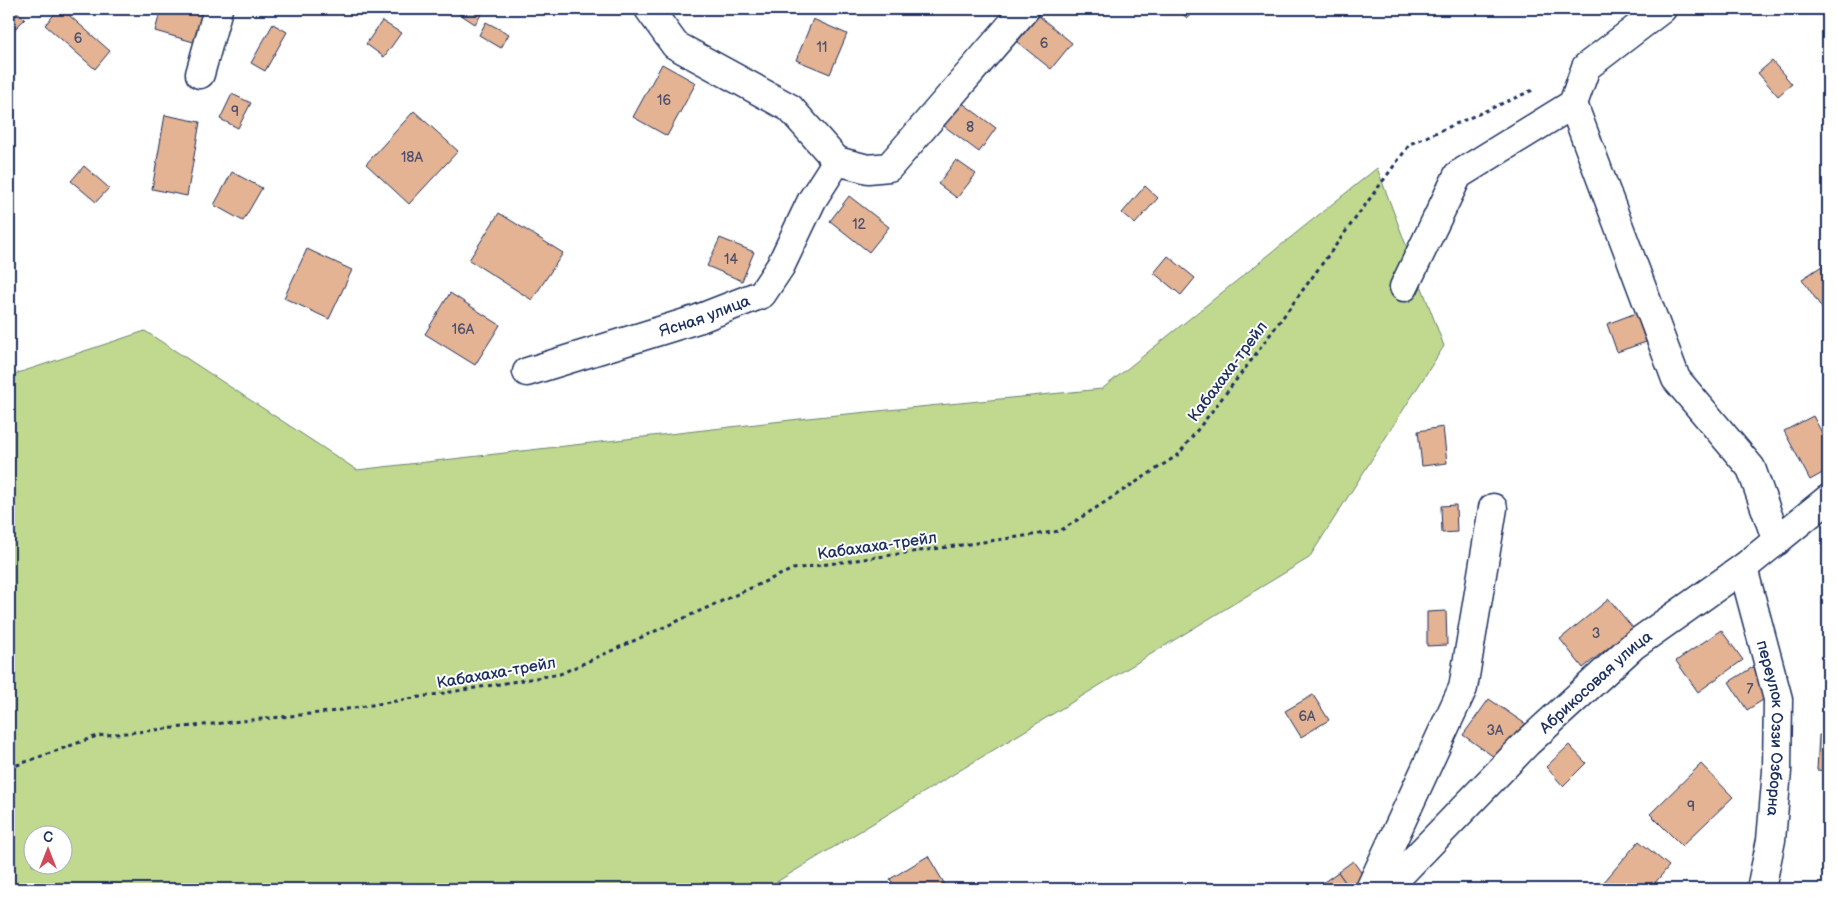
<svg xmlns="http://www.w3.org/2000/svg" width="1837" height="898" font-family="'Balsamiq Sans',sans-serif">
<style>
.green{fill:#c0d98f;stroke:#6e8476;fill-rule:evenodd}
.building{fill:#e3b394;stroke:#1b2f5e}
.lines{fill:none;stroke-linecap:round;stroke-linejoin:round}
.minor-casing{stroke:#1b2f5e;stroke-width:31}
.path{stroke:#1b2f5e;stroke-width:3;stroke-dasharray:4 4;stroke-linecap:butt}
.minor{stroke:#fff;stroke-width:28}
.labels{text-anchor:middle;stroke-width:4;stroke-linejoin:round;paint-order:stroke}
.number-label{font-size:14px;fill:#4d506c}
.street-label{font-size:16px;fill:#1b2f5e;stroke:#fff}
</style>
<rect width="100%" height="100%" fill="#fff"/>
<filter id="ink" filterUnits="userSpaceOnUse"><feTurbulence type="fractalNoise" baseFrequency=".02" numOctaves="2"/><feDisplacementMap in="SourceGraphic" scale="10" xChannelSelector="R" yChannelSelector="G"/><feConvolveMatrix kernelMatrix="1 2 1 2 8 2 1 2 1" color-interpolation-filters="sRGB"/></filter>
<g filter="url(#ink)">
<path class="green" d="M 1377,168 L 1444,346 L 1309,558 L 765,889 L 9,889 L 9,376 L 145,331 L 357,470 L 817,417 L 1102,389 ZM 32,836 L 62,836 L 62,866 L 32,866 Z"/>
<g class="building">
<path d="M 9,9 L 14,9 L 25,19 L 11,33 L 9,30 Z"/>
<path d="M 59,9 L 62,9 L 110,51 L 95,69 L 45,25 Z"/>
<path d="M 161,9 L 206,9 L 197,43 L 155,31 Z"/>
<path d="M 452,9 L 485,9 L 475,24 Z"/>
<path d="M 1177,9 L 1197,9 L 1187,18 Z"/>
<path d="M 1039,16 L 1072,43 L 1051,69 L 1017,42 Z"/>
<path d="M 813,19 L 847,34 L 830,74 L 796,60 Z"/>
<path d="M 382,21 L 401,33 L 384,57 L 366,44 Z"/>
<path d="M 486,22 L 509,34 L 501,48 L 479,35 Z"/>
<path d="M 273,24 L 287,32 L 265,71 L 251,63 Z"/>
<path d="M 1772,61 L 1792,84 L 1778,96 L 1758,73 Z"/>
<path d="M 662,64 L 696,83 L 667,136 L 633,117 Z"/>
<path d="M 232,94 L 251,103 L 238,128 L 220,119 Z"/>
<path d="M 961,102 L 996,128 L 979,152 L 944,126 Z"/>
<path d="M 414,111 L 458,151 L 409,204 L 366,164 Z"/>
<path d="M 165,115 L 200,122 L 187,196 L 152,189 Z"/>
<path d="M 956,160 L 976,174 L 957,198 L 938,184 Z"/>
<path d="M 84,166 L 109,188 L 96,202 L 71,181 Z"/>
<path d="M 232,172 L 262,188 L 243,221 L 214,205 Z"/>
<path d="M 1145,186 L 1158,198 L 1135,224 L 1122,213 Z"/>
<path d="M 849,196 L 889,227 L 869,252 L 830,221 Z"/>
<path d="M 499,213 L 563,253 L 532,300 L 469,260 Z"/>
<path d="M 720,238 L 754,252 L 742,281 L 707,266 Z"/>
<path d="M 307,249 L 352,270 L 329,319 L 284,298 Z"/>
<path d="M 1168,256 L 1195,278 L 1181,295 L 1154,273 Z"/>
<path d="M 1828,262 L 1828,317 L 1802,279 Z"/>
<path d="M 450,293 L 500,325 L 475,365 L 425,334 Z"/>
<path d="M 1636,313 L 1646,342 L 1617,352 L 1607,324 Z"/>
<path d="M 1813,416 L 1828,444 L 1828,470 L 1810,480 L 1784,431 Z"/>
<path d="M 1443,427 L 1447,463 L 1422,466 L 1418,431 Z"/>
<path d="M 1456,505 L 1457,532 L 1442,533 L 1441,506 Z"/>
<path d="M 1609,599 L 1633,628 L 1583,668 L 1560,639 Z"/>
<path d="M 1446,611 L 1447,645 L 1427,646 L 1427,612 Z"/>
<path d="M 1721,630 L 1743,660 L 1698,692 L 1676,661 Z"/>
<path d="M 1753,667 L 1771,695 L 1747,710 L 1729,682 Z"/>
<path d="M 1313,695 L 1329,720 L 1301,737 L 1285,711 Z"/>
<path d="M 1489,699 L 1527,725 L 1501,762 L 1463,735 Z"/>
<path d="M 1819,735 L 1828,736 L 1828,771 L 1817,770 Z"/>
<path d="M 1569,745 L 1586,763 L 1563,786 L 1546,767 Z"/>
<path d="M 1701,764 L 1733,797 L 1682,846 L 1650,814 Z"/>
<path d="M 1639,841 L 1669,866 L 1650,889 L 1610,889 L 1603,883 Z"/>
<path d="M 928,856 L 947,888 L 944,889 L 896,889 L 890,879 Z"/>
<path d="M 1353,861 L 1365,878 L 1350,889 L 1338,872 Z"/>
<path d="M 1338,872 L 1350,889 L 1319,889 L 1317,887 Z"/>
</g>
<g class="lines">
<g class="minor-casing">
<g id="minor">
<path d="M 649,9 L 675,45 L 790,108 L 837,161"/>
<path d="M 200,74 L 218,9"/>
<path d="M 1573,104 L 1676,379 L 1751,468 L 1777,541"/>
<path d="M 1404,287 L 1458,175 L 1573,104 L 1586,67 L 1662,9"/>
<path id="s1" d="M 527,372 L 698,319 L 762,294 L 780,267 L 812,200 L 837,161 L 868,169 L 889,167 L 1025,9"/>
<path id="s2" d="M 1743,568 L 1778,699 L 1777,771 L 1771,840 L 1761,889"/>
<path d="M 1370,889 L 1463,688 L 1493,508"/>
<path id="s3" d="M 1386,889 L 1527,743 L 1634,645 L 1743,568 L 1828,499"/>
</g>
</g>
<path class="path" d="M 9,768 L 97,736 L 329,712 L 560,674 L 793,569 L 1060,531 L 1178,455 L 1250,362 L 1410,144 L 1533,90"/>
<use href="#minor" class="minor"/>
</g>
</g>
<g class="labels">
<g class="number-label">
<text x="78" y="43">6</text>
<text x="1044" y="48">6</text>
<text x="822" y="52">11</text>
<text x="664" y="105">16</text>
<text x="235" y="116">9</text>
<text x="970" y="132">8</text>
<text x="412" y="162">18А</text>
<text x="859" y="229">12</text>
<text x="731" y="264">14</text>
<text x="463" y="334">16А</text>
<text x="1596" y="638">3</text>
<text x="1750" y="694">7</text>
<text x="1307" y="721">6А</text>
<text x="1495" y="735">3А</text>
<text x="1691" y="811">9</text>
</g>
<g class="street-label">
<text dy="6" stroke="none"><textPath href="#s1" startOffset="186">Ясная улица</textPath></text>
<text transform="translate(1227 371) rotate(-53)" y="6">Кабахаха-трейл</text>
<text transform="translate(877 545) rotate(-8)" y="6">Кабахаха-трейл</text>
<text transform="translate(496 672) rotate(-10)" y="6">Кабахаха-трейл</text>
<text dy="6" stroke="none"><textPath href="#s3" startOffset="295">Абрикосовая улица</textPath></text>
<text dy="6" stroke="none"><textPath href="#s2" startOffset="164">переулок Оззи Озборна</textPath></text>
</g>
</g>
<rect width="1837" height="898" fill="none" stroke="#fff" stroke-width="30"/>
<rect x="15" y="15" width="1807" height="868" fill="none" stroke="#1b2f5e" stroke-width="2" filter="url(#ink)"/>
<g transform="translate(48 850)"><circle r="24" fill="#ffffff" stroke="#a4acbf"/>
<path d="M0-4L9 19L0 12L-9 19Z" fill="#d1495b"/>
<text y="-8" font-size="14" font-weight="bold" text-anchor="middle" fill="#1b2f5e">С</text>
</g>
</svg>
